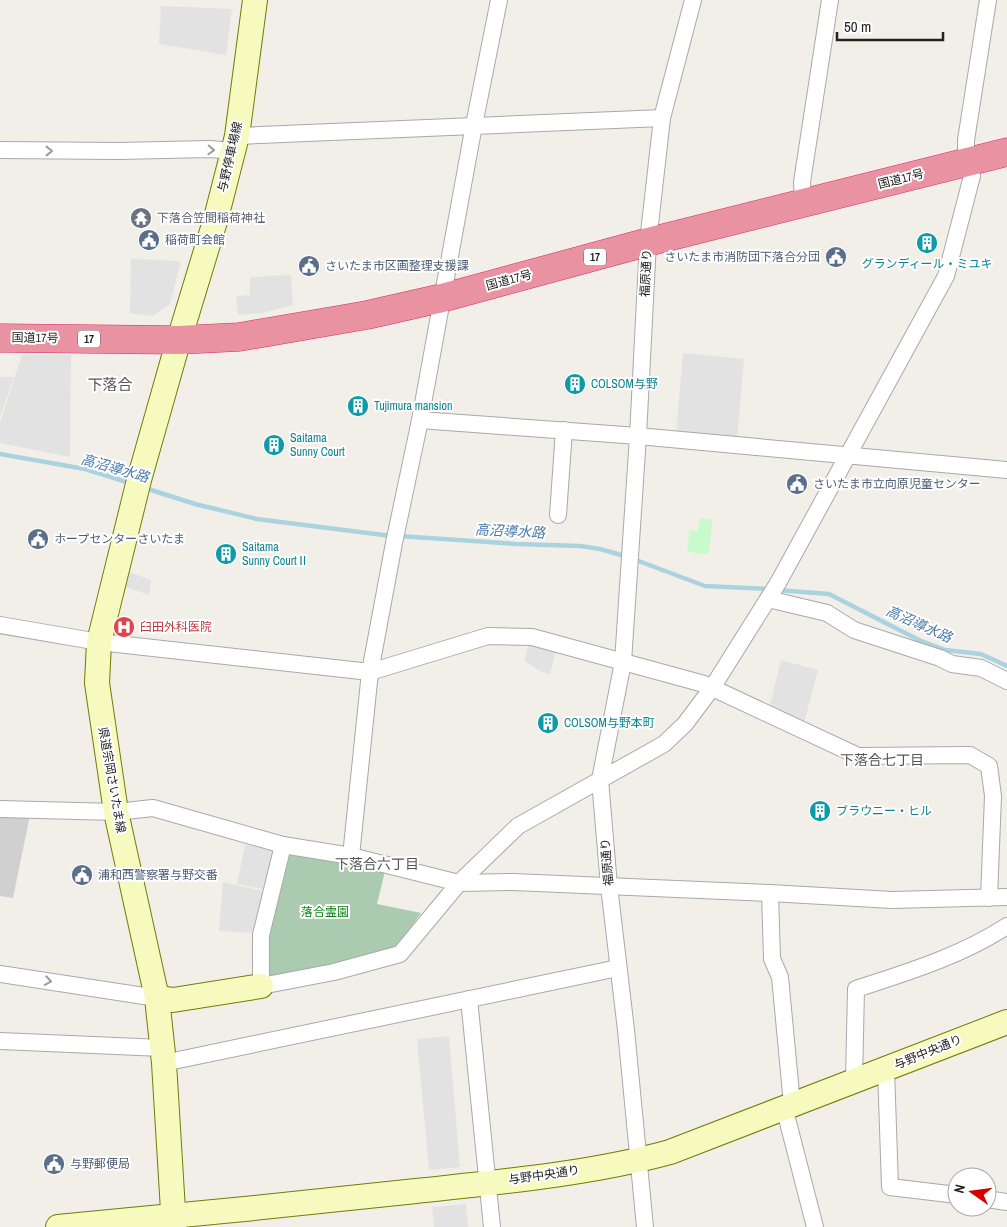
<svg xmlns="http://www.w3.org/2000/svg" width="1007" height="1227" font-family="'Archivo Narrow','Noto Sans JP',sans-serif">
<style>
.religious{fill:#d0d0d0}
.cemetery{fill:#aacbaf}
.park{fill:#c8facc}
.parking{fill:#e2e2e2}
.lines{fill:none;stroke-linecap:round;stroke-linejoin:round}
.stream{stroke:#aad3df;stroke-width:4.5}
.street-casing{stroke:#a9a9a9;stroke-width:18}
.secondary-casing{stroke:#707d05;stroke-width:26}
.highway-casing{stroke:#dc2a67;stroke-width:29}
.street{stroke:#fff;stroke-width:16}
.secondary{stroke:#f7fabf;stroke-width:24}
.highway{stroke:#e892a2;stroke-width:28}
.oneway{stroke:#9c9c9c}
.labels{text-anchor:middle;stroke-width:4;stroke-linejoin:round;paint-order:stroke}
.shield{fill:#fff;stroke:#646464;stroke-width:1}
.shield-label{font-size:11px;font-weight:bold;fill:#222}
.street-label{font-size:12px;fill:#222;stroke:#fff}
.worship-label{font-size:12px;fill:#5b616d;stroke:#fff;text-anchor:start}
.service-label{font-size:12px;fill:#4e5e75;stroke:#fff;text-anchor:start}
.culture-label{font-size:12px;fill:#0d838f;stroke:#fff;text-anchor:start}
.health-label{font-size:12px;fill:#be3a42;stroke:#fff;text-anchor:start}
.park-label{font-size:12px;fill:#0c8416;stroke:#fff}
.water-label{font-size:14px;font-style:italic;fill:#4a7aab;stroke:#fff}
.neighbourhood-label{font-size:14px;fill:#555;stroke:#fff}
.quarter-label{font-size:15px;fill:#555;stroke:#fff}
</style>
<rect width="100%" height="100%" fill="#f2efe9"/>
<path class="religious" d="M 30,815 L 13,898 L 0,896 L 0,816 Z"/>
<path class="cemetery" d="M 287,850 L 385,871 L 377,904 L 421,913 L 396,948 L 348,963 L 270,977 L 266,974 L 265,935 Z"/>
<path class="park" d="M 700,518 L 712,520 L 709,554 L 687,552 L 690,530 L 698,531 Z"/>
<g class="parking">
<path d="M 161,6 L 232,9 L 226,55 L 159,44 Z"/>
<path d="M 131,259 L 181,261 L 170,304 L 153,316 L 130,313 Z"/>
<path d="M 291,275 L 293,305 L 263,313 L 238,315 L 236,296 L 250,295 L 250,277 Z"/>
<path d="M 683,353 L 744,359 L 737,440 L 676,435 Z"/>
<path d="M 22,355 L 71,355 L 70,457 L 0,443 L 0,423 Z"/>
<path d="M 0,377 L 14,377 L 0,417 Z"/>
<path d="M 124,570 L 151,580 L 149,595 L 120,585 Z"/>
<path d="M 528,644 L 556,651 L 550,674 L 541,672 L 525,661 Z"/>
<path d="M 781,660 L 818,670 L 804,723 L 769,709 Z"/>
<path d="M 258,841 L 276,851 L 267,890 L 237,884 L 245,845 L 256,847 Z"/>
<path d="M 223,882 L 267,892 L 256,933 L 219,931 Z"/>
<path d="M 449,1036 L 460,1167 L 429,1170 L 417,1039 Z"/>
<path d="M 466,1204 L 468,1227 L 434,1227 L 432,1207 Z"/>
</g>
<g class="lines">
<g class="stream">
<path d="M 0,454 L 85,469 L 130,483"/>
<path d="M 145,488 L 195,504 L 257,519 L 391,536"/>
<path d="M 399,536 L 516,544 L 580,546 L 600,549 L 628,557 L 705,586 L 770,589"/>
<path d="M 777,590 L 829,594 L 919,640 L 945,650 L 981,654 L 1007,666"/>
</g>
<g class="street-casing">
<g id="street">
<path d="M 237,136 L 662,118"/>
<path d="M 0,150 L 118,151 L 210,149 L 233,151"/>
<path d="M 803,203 L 802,182 L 830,0"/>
<path d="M 420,420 L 638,436 L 1007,470"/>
<path d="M 558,515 L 564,430"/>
<path d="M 768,599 L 827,613 L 854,630 L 940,658 L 952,664 L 981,668 L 1007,681"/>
<path d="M 0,625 L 99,642 L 370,672 L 488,636 L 532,637 L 704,684 L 858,756 L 970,755 L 989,766 L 993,796 L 989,898"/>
<path d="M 0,809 L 116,812 L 153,808 L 283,845 L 351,856 L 459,883 L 513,882 L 770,893 L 892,900 L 1007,897"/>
<path d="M 283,845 L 261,935 L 261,986 L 334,972 L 400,954 L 459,883 L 518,826 L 664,744 L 685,724 L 712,688 L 778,583 L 946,276 L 972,176 L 966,149 L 966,140 L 988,0"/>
<path d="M 351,856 L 370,672 L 394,543 L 420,420 L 474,125 L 499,0"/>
<path d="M 770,893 L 772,959 L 780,977 L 792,1104"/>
<path d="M 0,974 L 157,998"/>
<path d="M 469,999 L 492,1227"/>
<path d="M 0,1041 L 162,1048"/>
<path d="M 164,1063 L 618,968"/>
<path d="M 886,1069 L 890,1187 L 957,1195"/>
<path d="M 854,1081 L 856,989 C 908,972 961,956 1007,926"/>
<path d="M 784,1107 L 815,1227"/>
<path d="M 987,1199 L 1007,1202"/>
<path d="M 645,1227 L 626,1030 L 609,886 L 600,780 L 623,662 L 638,436 L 648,242 L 662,118 L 693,0"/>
</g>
</g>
<g class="secondary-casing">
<g id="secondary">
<path d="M 157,998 L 173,1000 L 261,986"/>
<path d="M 58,1227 C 177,1216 297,1204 416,1191 C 499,1182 590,1174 670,1152 L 1007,1022"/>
<path d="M 174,1227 L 164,1063 L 157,998 L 116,812 L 97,683 L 99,642 L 139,480 L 175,353 L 216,218 L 237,136 L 255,0"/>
</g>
</g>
<g class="highway-casing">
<path id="highway" d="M 0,338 L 179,340 L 239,337 L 367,315 L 442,298 L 648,242 L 1007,152"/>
</g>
<use href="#street" class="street"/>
<use href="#secondary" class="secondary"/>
<use href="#highway" class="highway"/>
</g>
<defs><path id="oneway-chevron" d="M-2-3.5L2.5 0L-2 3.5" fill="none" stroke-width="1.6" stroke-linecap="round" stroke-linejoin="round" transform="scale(1.25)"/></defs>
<g class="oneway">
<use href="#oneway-chevron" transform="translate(211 150) rotate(2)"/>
<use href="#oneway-chevron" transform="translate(49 151)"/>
<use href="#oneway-chevron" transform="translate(48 981) rotate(9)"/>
</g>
<defs>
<g id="temple-disc" transform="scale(1.125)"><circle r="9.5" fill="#6b7280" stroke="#fff"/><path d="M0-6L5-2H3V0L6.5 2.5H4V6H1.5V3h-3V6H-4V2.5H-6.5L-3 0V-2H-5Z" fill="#fff"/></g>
<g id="civic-disc" transform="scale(1.125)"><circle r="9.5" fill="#5c6f8a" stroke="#fff"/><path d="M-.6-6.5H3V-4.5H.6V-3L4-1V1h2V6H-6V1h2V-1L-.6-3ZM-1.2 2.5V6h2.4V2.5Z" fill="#fff"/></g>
<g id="building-disc" transform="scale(1.125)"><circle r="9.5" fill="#0f9aa8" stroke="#fff"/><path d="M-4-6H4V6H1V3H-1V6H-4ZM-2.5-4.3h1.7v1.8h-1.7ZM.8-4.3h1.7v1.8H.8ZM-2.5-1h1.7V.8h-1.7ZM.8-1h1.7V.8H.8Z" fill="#fff"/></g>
<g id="hospital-disc" transform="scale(1.125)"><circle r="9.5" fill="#e0444e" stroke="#fff"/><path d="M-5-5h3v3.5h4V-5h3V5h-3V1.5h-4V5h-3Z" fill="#fff"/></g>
</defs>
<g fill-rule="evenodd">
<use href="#temple-disc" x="141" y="218"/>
<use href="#civic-disc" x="149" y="240"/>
<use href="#building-disc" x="927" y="243"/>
<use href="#civic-disc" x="836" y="257"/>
<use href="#civic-disc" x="309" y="266"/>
<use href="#building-disc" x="575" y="384"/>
<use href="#building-disc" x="358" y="406"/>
<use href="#building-disc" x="274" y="445"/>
<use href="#civic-disc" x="797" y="484"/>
<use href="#civic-disc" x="38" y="539"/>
<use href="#building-disc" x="226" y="554"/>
<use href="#hospital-disc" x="124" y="627"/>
<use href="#building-disc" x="548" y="723"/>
<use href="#building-disc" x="820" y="811"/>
<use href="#civic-disc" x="82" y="875"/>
<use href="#civic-disc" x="54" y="1164"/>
</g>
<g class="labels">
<g class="shield">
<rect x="584" y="248.5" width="22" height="17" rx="4"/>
<rect x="78" y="330.5" width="22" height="17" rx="4"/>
</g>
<g class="shield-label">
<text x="595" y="261">17</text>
<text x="89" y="343">17</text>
</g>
<g class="street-label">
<text transform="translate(230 157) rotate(-77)" y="4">与野停車場線</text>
<text transform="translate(901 179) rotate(-14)" y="4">国道17号</text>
<text transform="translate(646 273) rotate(-87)" y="4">福原通り</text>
<text transform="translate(509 280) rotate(-15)" y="4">国道17号</text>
<text transform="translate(35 338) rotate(1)" y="4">国道17号</text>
<text transform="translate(112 780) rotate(80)" y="4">県道宗岡さいたま線</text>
<text transform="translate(607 862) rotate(-95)" y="4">福原通り</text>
<text transform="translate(928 1052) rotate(-22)" y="4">与野中央通り</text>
<text transform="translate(544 1175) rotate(-8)" y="4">与野中央通り</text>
</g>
<g class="worship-label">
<text x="157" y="222">下落合笠間稲荷神社</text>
</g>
<g class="service-label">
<text x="165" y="244">稲荷町会館</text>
<text x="820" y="261" text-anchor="end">さいたま市消防団下落合分団</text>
<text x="325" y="270">さいたま市区画整理支援課</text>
<text x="813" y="488">さいたま市立向原児童センター</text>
<text x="54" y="543">ホープセンターさいたま</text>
<text x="98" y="879">浦和西警察署与野交番</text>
<text x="70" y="1168">与野郵便局</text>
</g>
<g class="culture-label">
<text x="927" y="268" text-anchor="middle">グランディール・ミユキ</text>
<text x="591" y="388">COLSOM与野</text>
<text x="374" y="410">Tujimura mansion</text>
<text x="290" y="442">Saitama<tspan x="290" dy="14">Sunny Court</tspan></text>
<text x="242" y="551">Saitama<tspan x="242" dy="14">Sunny CourtⅡ</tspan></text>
<text x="564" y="727">COLSOM与野本町</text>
<text x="836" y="815">ブラウニー・ヒル</text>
</g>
<g class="health-label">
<text x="140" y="631">臼田外科医院</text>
</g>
<g class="park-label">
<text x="325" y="916">落合霊園</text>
</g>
<g class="water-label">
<text transform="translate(115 468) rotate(16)" y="5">高沼導水路</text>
<text transform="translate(510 531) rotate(3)" y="5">高沼導水路</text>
<text transform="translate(919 624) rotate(24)" y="5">高沼導水路</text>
</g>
<g class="neighbourhood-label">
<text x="882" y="765">下落合七丁目</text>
<text x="377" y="869">下落合六丁目</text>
</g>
<g class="quarter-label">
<text x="110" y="390">下落合</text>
</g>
</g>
<g transform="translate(972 1192) rotate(284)"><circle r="24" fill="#ffffff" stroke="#a7a7a7"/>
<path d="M0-4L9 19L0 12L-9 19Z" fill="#d40000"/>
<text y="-8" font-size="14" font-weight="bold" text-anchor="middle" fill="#222222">N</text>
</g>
<path d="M837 32v8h106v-8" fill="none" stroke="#222222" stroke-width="2.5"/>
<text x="844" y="32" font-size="15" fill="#222222" stroke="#ffffff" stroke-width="4" paint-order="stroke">50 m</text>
</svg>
